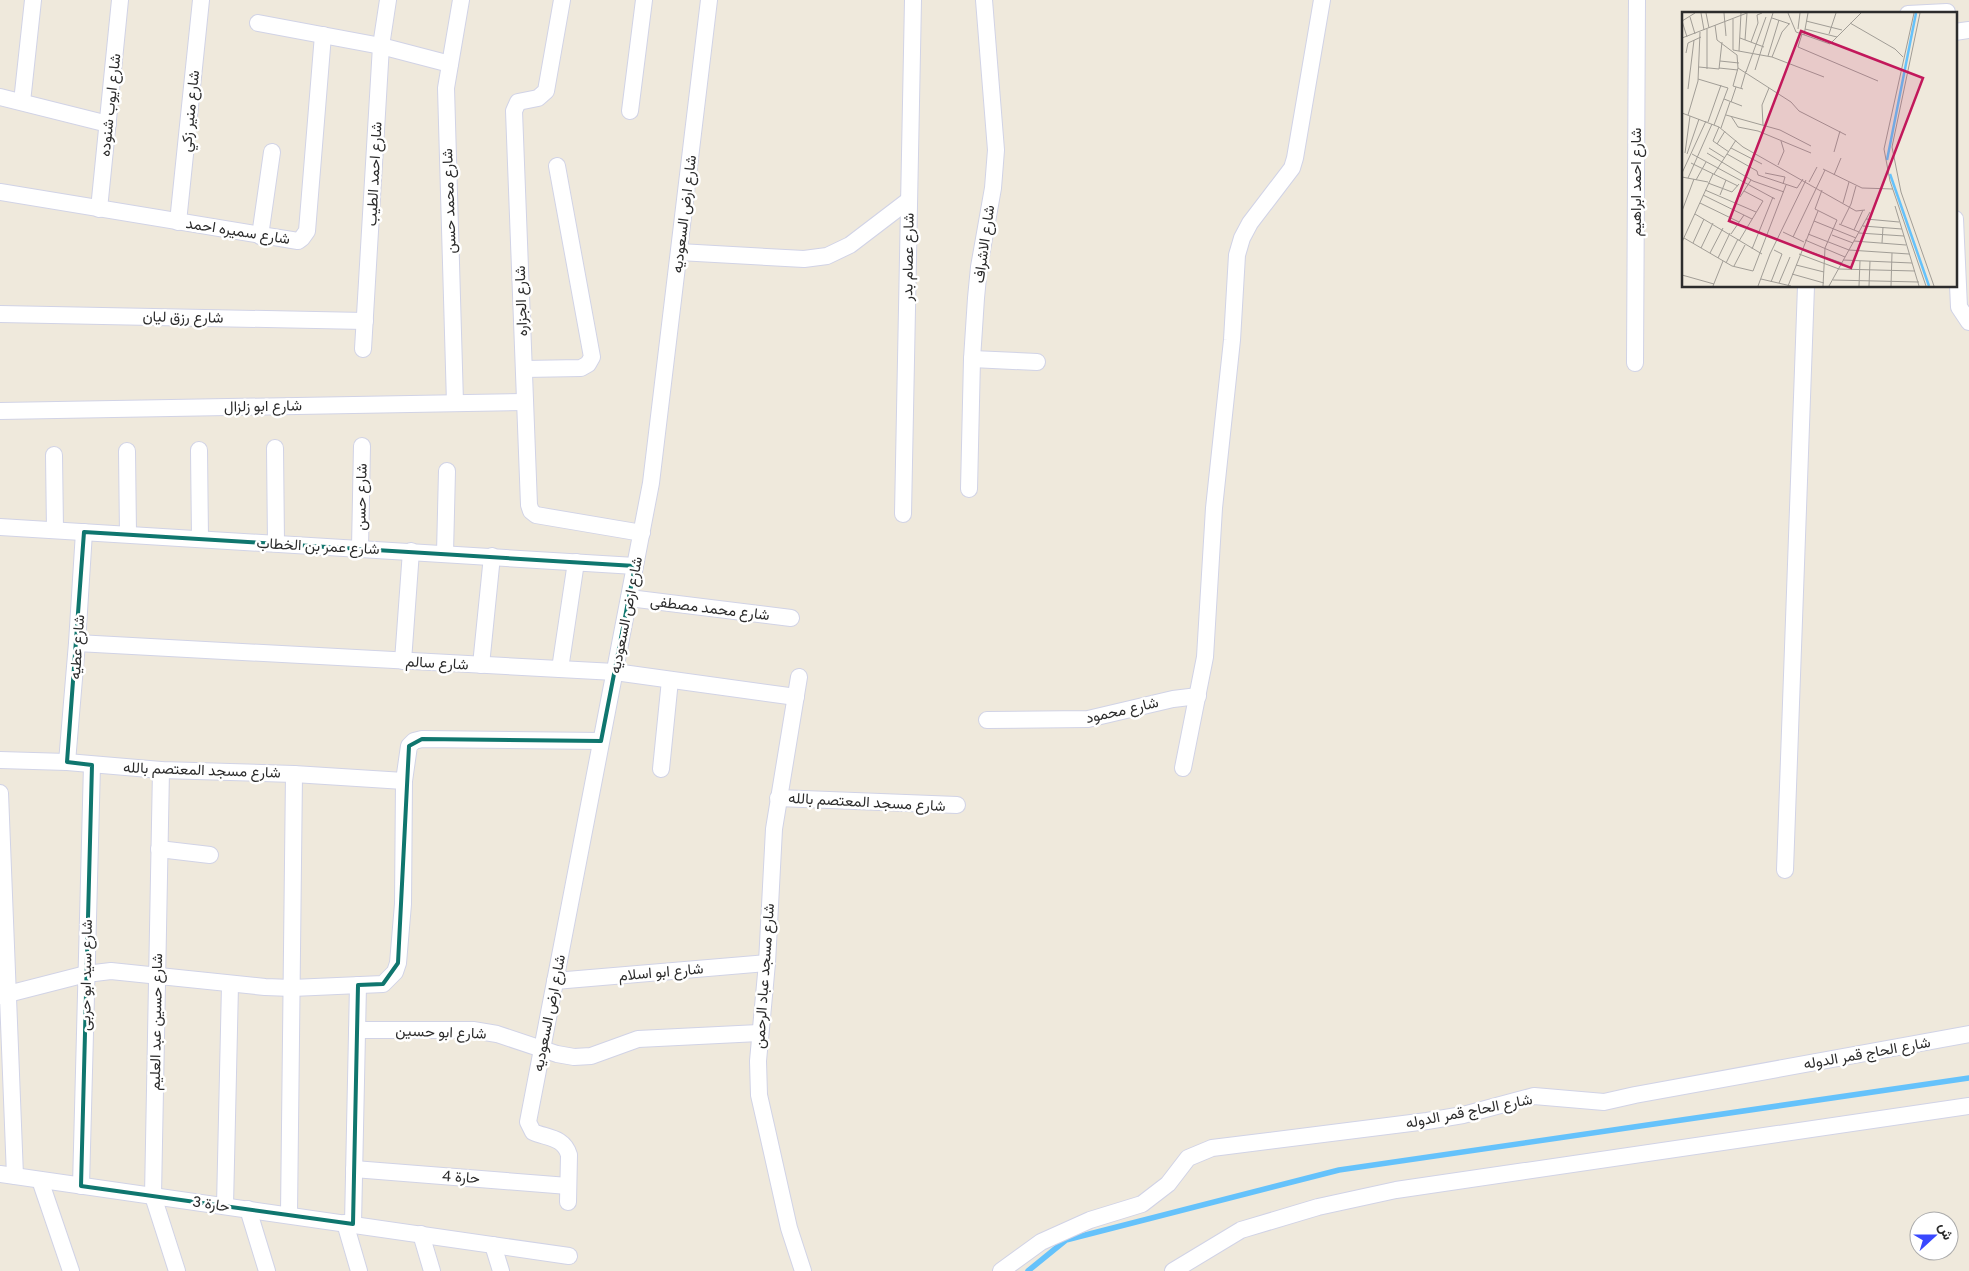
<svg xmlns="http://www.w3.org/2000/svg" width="1969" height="1271" font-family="Overpass,Vazirmatn,sans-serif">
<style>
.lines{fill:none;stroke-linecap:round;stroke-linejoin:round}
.stream{stroke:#65c2fb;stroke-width:5.5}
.minor-casing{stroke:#d1d3e6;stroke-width:18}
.minor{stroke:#fff;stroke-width:16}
.marked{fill:none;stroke:#0f766e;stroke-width:4;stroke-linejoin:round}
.labels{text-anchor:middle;stroke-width:5;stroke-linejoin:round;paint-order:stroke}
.street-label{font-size:15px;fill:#2c2c2c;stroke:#fff}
.inset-river{fill:none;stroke:#65c2fb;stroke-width:2.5}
.inset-road{fill:none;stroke:#a19d96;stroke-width:1}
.view{fill:#c2185b;fill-opacity:0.15;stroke:#c2185b;stroke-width:2.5}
.inset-edge{fill:none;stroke:#2c2c2c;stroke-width:2.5}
</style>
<rect width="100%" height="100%" fill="#efe9dc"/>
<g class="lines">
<path class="stream" d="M 1028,1271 L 1066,1240 L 1339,1170 L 1969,1078"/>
<g class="minor-casing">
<g id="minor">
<path d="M 562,0 L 546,91 L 538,98 L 518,102 L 514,111 L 529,505 L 531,511 L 536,515 L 642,533"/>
<path d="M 1908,14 L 1947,12"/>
<path d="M 258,23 L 381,46 L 450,64"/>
<path d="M 1955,32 L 1969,30"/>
<path d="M 0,97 L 108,124"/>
<path d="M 22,102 L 33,0"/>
<path d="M 630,111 L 644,0"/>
<path d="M 0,192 L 298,241 L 302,238 L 307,231 L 323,35"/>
<path d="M 99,209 L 120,0"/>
<path d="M 1955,219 L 1959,307 L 1969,322"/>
<path d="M 178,222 L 201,0"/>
<path d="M 260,236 L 272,152"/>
<path d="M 679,252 L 804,259 L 827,256 L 850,245 L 909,200"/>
<path d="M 0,314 L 365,321"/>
<path d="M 363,349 L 381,46 L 388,0"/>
<path d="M 972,359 L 1037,362"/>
<path d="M 1635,363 L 1637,0"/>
<path d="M 524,369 L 581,368 L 588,364 L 592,357 L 557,166"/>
<path d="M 455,403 L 446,88 L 461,0"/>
<path d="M 0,411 L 525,402"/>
<path d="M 275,448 L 276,543"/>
<path d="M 199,450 L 200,538"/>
<path d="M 127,451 L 128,534"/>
<path d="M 54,455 L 55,530"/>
<path d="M 969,489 L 972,359 L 976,298 L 979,267 L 993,188 L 996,150 L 984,0"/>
<path d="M 903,514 L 913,0"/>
<path d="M 0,527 L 635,566"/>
<path d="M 360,548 L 362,446"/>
<path d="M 445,553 L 447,471"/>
<path d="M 629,598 L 791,618"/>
<path d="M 77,643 L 615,672 L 796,697"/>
<path d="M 403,661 L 411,551"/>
<path d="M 481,665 L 492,556"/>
<path d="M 560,669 L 576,562"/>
<path d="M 799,677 L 774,829 L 767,963 L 758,1061 L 759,1095 L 767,1130 L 789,1228 L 803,1271"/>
<path d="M 987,720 L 1088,719 L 1173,699 L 1198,696"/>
<path d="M 0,760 L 67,762 L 161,770 L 294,774 L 404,781"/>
<path d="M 67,762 L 77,643 L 84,532"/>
<path d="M 1183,768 L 1205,657 L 1214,508 L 1232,340 L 1237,255 L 1242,238 L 1250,223 L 1292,168 L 1295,158 L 1322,0"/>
<path d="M 661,769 L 670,680"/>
<path d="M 161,770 L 153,1196 L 177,1271"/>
<path d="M 0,793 L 15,1176"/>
<path d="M 778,798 L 957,805"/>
<path d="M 159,849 L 210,855"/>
<path d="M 1785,870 L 1806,286"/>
<path d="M 555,981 L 767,963"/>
<path d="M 0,996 L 86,974 L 111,971 L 265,987 L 292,988 L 383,984 L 395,972 L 398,963 L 403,904 L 404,781 L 409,746 L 414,741 L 422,739 L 601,741"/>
<path d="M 357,1030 L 473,1030 L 497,1034 L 557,1054 L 574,1057 L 591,1056 L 638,1039 L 759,1033"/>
<path d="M 354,1169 L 568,1186"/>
<path d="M 0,1174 L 569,1256"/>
<path d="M 40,1180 L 71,1271"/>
<path d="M 81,1186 L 92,765"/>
<path d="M 568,1202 L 569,1155 C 564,1137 547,1138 533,1132 L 528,1122 L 651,483 L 709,0"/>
<path d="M 225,1206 L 230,985"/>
<path d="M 248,1209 L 267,1271"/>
<path d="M 289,1215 L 294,774"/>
<path d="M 345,1223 L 359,1271"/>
<path d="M 353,1224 L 358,985"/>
<path d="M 421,1234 L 432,1271"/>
<path d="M 493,1245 L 501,1271"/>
<path d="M 1001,1271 L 1041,1242 L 1090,1220 L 1142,1204 L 1168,1184 L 1188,1158 L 1212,1148 L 1427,1121 L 1463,1115 L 1534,1096 L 1604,1102 L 1635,1095 L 1969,1034"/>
<path d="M 1173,1271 L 1241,1230 L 1318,1207 L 1396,1190 L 1969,1106"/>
</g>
</g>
<use href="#minor" class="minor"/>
</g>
<path class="marked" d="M 84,532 L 635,566 L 601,741 L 422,739 L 409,746 L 398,963 L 383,984 L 358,985 L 353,1224 L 81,1186 L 92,765 L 67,762 Z"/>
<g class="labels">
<g class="street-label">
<text transform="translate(110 105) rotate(-84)" y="5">شارع ايوب شنوده</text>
<text transform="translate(190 111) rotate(-84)" y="5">شارع منير زكي</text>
<text transform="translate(374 174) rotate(-87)" y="5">شارع احمد الطيب</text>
<text transform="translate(1636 182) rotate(-90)" y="5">شارع احمد ابراهيم</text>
<text transform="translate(449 201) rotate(-92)" y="5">شارع محمد حسن</text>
<text transform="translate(684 214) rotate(-83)" y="5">شارع ارض السعوديه</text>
<text transform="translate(238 231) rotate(9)" y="5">شارع سميره احمد</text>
<text transform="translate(984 244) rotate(-82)" y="5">شارع الاشراف</text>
<text transform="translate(908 257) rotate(-89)" y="5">شارع عصام بدر</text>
<text transform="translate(521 301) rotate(-92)" y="5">شارع الجزاره</text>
<text transform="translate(183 317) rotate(1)" y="5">شارع رزق ليان</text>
<text transform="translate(263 406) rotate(-1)" y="5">شارع ابو زلزال</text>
<text transform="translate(361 497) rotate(-89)" y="5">شارع حسن</text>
<text transform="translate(318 546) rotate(3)" y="5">شارع عمر بن الخطاب</text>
<text transform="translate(710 608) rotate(7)" y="5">شارع محمد مصطفى</text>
<text transform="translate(626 615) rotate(-79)" y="5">شارع ارض السعوديه</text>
<text transform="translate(77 647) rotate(-86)" y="5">شارع عطيه</text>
<text transform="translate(437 663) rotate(3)" y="5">شارع سالم</text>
<text transform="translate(1122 710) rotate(-13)" y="5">شارع محمود</text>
<text transform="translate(202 770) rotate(2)" y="5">شارع مسجد المعتصم بالله</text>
<text transform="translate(867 802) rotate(3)" y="5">شارع مسجد المعتصم بالله</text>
<text transform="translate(661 972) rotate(-5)" y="5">شارع ابو اسلام</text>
<text transform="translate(86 975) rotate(-89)" y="5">شارع سيد ابو حربى</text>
<text transform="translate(764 976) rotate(-86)" y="5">شارع مسجد عباد الرحمن</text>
<text transform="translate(549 1013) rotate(-79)" y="5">شارع ارض السعوديه</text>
<text transform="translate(156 1022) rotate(-89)" y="5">شارع حسين عبد العليم</text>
<text transform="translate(441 1032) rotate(2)" y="5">شارع ابو حسين</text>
<text transform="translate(1867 1053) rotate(-10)" y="5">شارع الحاج قمر الدوله</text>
<text transform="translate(1469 1111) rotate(-11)" y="5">شارع الحاج قمر الدوله</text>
<text transform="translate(461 1177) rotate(4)" y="5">حارة 4</text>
<text transform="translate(211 1204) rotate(8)" y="5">حارة 3</text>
</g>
</g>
<g transform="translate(1682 12)">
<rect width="275" height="275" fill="#efe9dc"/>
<path class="inset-river" d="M 205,148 L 234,1M 208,162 L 247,274"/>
<path class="inset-road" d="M 19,1 L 22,18M 24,1 L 27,16M 42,1 L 44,24M 106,1 L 114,20 L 148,32 L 179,1M 232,1 L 202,137 L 208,169 L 244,274M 238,1 L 210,135 L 219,180 L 252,274M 8,5 L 13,22M 90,6 L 108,12M 51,7 L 51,38 L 90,45 L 142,65M 0,9 L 5,25M 0,9 L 13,1M 124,9 L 160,18M 168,11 L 213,37 L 221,45M 33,13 L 35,28 L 55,43 L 56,56 L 51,74 L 61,77M 116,17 L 118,1M 123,17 L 155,25M 120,22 L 116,35 L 196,69M 147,22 L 154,1M 122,23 L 126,1M 0,26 L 65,1M 58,26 L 82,35M 63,28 L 65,1M 69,30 L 76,11 L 75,3 L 80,1M 57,39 L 59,1M 4,41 L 6,31 L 19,25M 86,44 L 97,8M 90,45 L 100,20 L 107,12M 38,49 L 57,51M 17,55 L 37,57 L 40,30M 37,56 L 56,58M 56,56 L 109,90 L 117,99 L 164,123M 25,57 L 25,17M 73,58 L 91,1M 64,60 L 84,5M 16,67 L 46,76 L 32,113M 59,76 L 64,59M 6,77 L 12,28M 42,87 L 60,94M 49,90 L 54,75M 0,101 L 37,115 L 61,135 L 174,199 L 183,198M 6,103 L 16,69 L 18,20M 44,103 L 98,118 L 129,134M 49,104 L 56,115 L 76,119 L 129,141M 26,110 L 39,73M 81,113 L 80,93 L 87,76M 37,115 L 31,129 L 47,140M 39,116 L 48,90M 35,132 L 43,119M 27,136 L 43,146M 49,136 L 80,152M 152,140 L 158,119M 3,141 L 8,104M 25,141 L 71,169 L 102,180M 5,142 L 17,107M 10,142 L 93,187M 45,142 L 75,159 L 76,163 L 115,176 L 121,167M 9,151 L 56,174M 96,153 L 102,139 L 99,129M 141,157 L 180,176 L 211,177M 0,161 L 24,109M 83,161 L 103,165 L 101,172M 32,162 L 54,128M 152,163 L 159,146M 0,165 L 26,170M 6,166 L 30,112M 14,168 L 24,150M 127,170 L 135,155M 26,171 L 50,180 L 57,172M 23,178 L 74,200M 140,178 L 133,197 L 155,208 L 143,236 L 141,274M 21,183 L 70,207M 38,183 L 44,168M 58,185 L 69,168M 18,191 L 57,210M 161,191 L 167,170M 213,194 L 237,274M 0,199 L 12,167M 13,202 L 80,242M 184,207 L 217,210M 132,209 L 174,226M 157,212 L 177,220M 159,212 L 169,192 L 174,174M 181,214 L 220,217M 172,218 L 181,198M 101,220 L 122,230M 177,221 L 222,224M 49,222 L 62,203M 126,222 L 167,238 L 227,242M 150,223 L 171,231M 111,225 L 143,158M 2,226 L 50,254 L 71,259 L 104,173M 123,228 L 163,245M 57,229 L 81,189 L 62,179M 172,229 L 224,233M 0,230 L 31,162M 11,231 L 22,207M 200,231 L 201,215M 19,236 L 31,211M 70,237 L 91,185M 120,237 L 160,251M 28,241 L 41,216M 117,242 L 157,257 L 233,259M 36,246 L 48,221M 161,248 L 230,251M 44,251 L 56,227M 114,253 L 142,260M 52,254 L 63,233M 110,262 L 142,271M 0,263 L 32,272M 79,267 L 109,274M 151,268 L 237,270M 89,270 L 100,242 L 92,238M 97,271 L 108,245M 31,274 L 41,249M 76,274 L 88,242 L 124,168M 106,274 L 136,199M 147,274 L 188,200M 177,274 L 178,249M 187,274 L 188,249M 209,274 L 210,241"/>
<path class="view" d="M 119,19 L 241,66 L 169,256 L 47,209 Z"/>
<rect width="275" height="275" class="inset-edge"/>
</g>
<g transform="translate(1934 1236) rotate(69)"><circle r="24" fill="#ffffff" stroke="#ababab"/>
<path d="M0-4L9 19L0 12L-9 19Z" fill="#3948ff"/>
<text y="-8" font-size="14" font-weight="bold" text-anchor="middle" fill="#2c2c2c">ش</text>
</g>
</svg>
